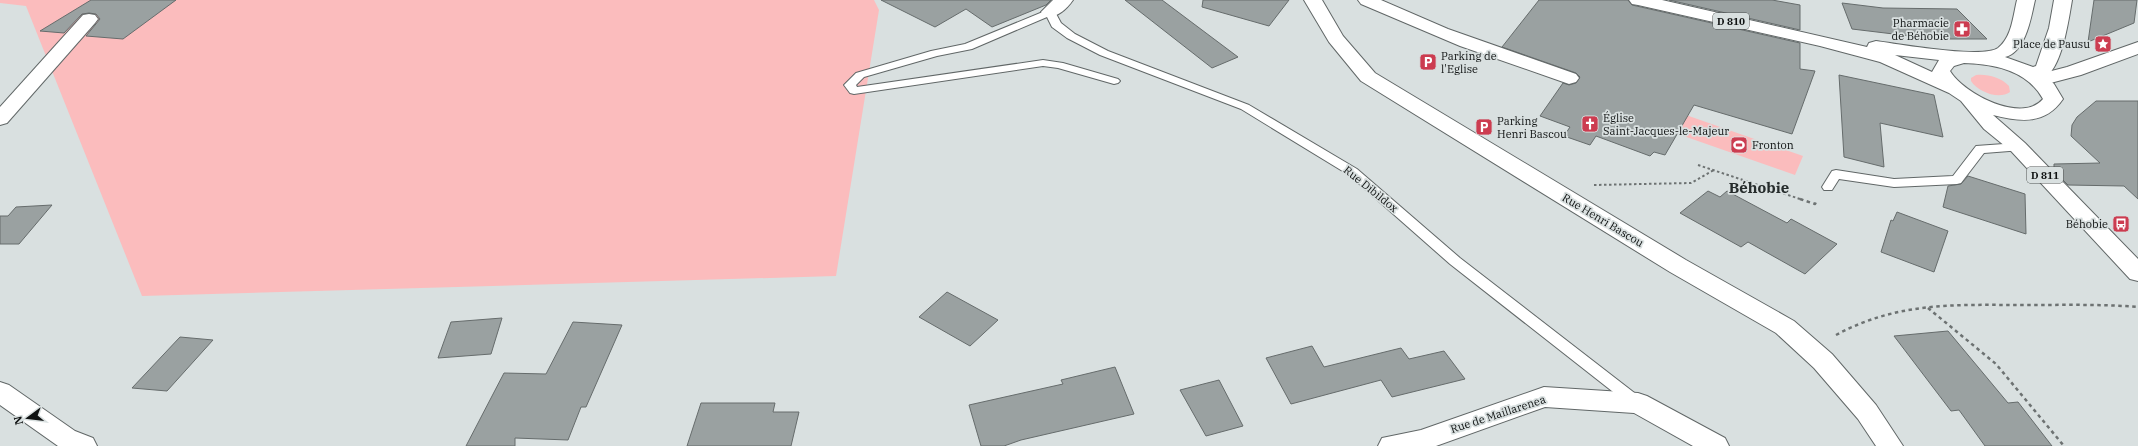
<svg xmlns="http://www.w3.org/2000/svg" width="2138" height="446" font-family="'IBM Plex Serif',serif">
<style>
.green{fill:#fbbcbd}
.building{fill:#9aa1a1;stroke:#666c6c}
.lines{fill:none;stroke-linecap:round;stroke-linejoin:round}
.service-casing{stroke:#616767;stroke-width:2}
.minor-casing{stroke:#616767;stroke-width:2}
.primary-casing{stroke:#616767;stroke-width:2}
.path-far1{stroke:#6d7272;stroke-width:2;stroke-dasharray:2.5 2.5;stroke-linecap:butt}
.path{stroke:#6d7272;stroke-width:2.5;stroke-dasharray:3.5 3.5;stroke-linecap:butt}
.service{fill:#fff;fill-rule:evenodd}
.minor{fill:#fff;fill-rule:evenodd}
.primary{fill:#fff;fill-rule:evenodd}
.labels{text-anchor:middle;stroke-width:3.5;stroke-linejoin:round;paint-order:stroke}
.shield{fill:#d9e0e0;stroke:#4c5050;stroke-width:1}
.shield-label{font-size:10px;font-weight:bold;fill:#0f1212}
.poi-label{font-size:11px;fill:#0f1212;stroke:#d9e0e0;text-anchor:start}
.street-label{font-size:11px;fill:#0f1212;stroke:#d9e0e0}
.district-label{font-size:15px;font-weight:bold;fill:#262c2c;stroke:#d9e0e0}
</style>
<rect width="100%" height="100%" fill="#d9e0e0"/>
<g class="green">
<path d="M 0,0 L 874,0 L 879,10 L 836,276 L 142,296 L 26,6 L 0,3 Z"/>
<path d="M 1976,75 C 1988,74 2000,77 2009,86 L 2010,92 C 1999,100 1978,92 1971,81 L 1971,78 Z"/>
<path d="M 1686,115 L 1803,156 L 1795,175 L 1675,133 Z"/>
</g>
<g class="building">
<path d="M 91,0 L 176,0 L 123,39 L 86,36 L 100,19 L 96,14 L 89,13 L 82,14 L 64,33 L 40,31 Z"/>
<path d="M 881,0 L 1051,0 L 1046,5 L 992,27 L 966,9 L 935,27 Z"/>
<path d="M 1125,0 L 1162,0 L 1238,57 L 1212,68 Z"/>
<path d="M 1203,0 L 1289,0 L 1269,26 L 1202,7 Z"/>
<path d="M 1539,0 L 1628,0 L 1632,5 L 1800,43 L 1800,69 L 1815,71 L 1792,134 L 1694,105 L 1665,155 L 1654,152 L 1650,156 L 1596,136 L 1590,145 L 1564,136 L 1570,127 L 1540,116 L 1563,83 L 1569,85 L 1576,83 L 1580,77 L 1576,73 L 1502,47 Z"/>
<path d="M 1669,0 L 1772,0 L 1800,5 L 1800,30 Z"/>
<path d="M 2094,0 L 2137,0 L 2134,23 L 2088,42 Z"/>
<path d="M 1842,3 L 1883,8 L 1957,9 L 1987,39 L 1935,39 L 1852,29 Z"/>
<path d="M 1839,75 L 1934,95 L 1943,137 L 1880,123 L 1884,167 L 1844,157 Z"/>
<path d="M 2096,101 L 2138,101 L 2138,199 L 2124,186 L 2068,185 L 2054,171 L 2054,164 L 2100,163 L 2071,136 L 2072,125 L 2077,117 Z"/>
<path d="M 1968,176 L 2025,194 L 2026,234 L 1943,207 L 1948,186 L 1961,184 Z"/>
<path d="M 1708,191 L 1720,197 L 1727,191 L 1787,223 L 1791,219 L 1837,244 L 1805,274 L 1748,242 L 1741,247 L 1680,213 Z"/>
<path d="M 52,205 L 19,244 L 0,244 L 0,216 L 8,216 L 16,207 Z"/>
<path d="M 1897,212 L 1948,231 L 1934,272 L 1881,252 L 1891,220 L 1893,221 Z"/>
<path d="M 947,292 L 998,320 L 970,346 L 919,317 Z"/>
<path d="M 502,318 L 491,354 L 438,358 L 451,322 Z"/>
<path d="M 573,322 L 622,325 L 586,407 L 581,407 L 568,440 L 515,438 L 515,446 L 466,446 L 504,373 L 546,374 Z"/>
<path d="M 1948,331 L 2008,403 L 2018,402 L 2052,446 L 1985,446 L 1959,410 L 1951,411 L 1894,336 Z"/>
<path d="M 180,337 L 213,340 L 167,391 L 132,388 Z"/>
<path d="M 1312,346 L 1324,367 L 1401,348 L 1409,359 L 1444,351 L 1465,379 L 1392,397 L 1381,380 L 1291,404 L 1266,358 Z"/>
<path d="M 1115,367 L 1134,414 L 1021,440 L 1004,446 L 981,446 L 969,405 L 1063,384 L 1061,380 Z"/>
<path d="M 1219,380 L 1243,426 L 1206,436 L 1180,390 Z"/>
<path d="M 701,403 L 775,403 L 773,412 L 799,412 L 791,446 L 687,446 Z"/>
</g>
<g class="lines">
<g class="service-casing">
<g id="service">
<path d="M 1050,9 L 1054,10 L 1061,23 L 1075,34 L 1108,51 L 1249,105 L 1357,169 L 1460,258 L 1641,398 L 1644,402 L 1641,406 L 1636,408 L 1631,406 L 1450,264 L 1349,175 L 1241,109 L 1100,55 L 1067,38 L 1052,27 L 1047,17 L 972,49 L 937,56 L 864,77 L 856,85 L 857,87 L 1043,60 L 1063,63 L 1118,79 L 1120,81 L 1118,83 L 1114,84 L 1058,68 L 1043,66 L 854,94 L 850,93 L 844,85 L 856,73 L 931,51 L 965,44 Z"/>
<path d="M 2018,143 L 2022,144 L 2024,147 L 2022,150 L 1984,153 L 1961,183 L 1957,184 L 1894,187 L 1839,179 L 1832,190 L 1824,190 L 1822,187 L 1832,171 L 1836,170 L 1894,179 L 1953,176 L 1976,146 Z"/>
</g>
</g>
<g class="minor-casing">
<g id="minor">
<path d="M 1053,0 L 1073,0 C 1066,10 1056,19 1044,16 L 1041,12 Z"/>
<path d="M 1304,0 L 1322,0 L 1343,36 L 1375,73 L 1686,260 L 1794,321 L 1832,354 L 1876,405 L 1903,446 L 1876,446 L 1858,419 L 1814,368 L 1776,333 L 1670,272 L 1361,81 L 1329,42 Z"/>
<path d="M 1358,0 L 1381,0 L 1448,29 L 1576,74 L 1579,78 L 1576,82 L 1569,84 L 1460,46 L 1361,4 Z"/>
<path d="M 89,14 L 95,15 L 98,19 L 95,23 L 7,123 L 0,125 L 0,107 L 83,15 Z"/>
<path d="M 2138,42 L 2138,54 L 2081,75 L 2039,86 L 2032,84 L 2029,80 L 2032,76 L 2067,67 Z"/>
<path d="M 0,382 L 9,385 L 75,431 L 93,438 L 97,446 L 58,446 L 0,405 Z"/>
<path d="M 1544,387 L 1638,393 L 1647,396 L 1725,438 L 1729,446 L 1693,446 L 1634,413 L 1545,407 L 1436,446 L 1378,446 L 1382,438 L 1421,430 Z"/>
</g>
</g>
<g class="primary-casing">
<path id="primary" d="M 1629,0 L 1662,0 L 1867,47 L 1869,43 L 1876,41 C 1898,44 1983,59 1998,48 C 2012,37 2013,16 2017,0 L 2035,0 C 2031,17 2026,52 2005,57 L 2033,67 L 2036,66 L 2049,28 L 2054,0 L 2072,0 C 2069,18 2062,67 2046,76 L 2054,84 L 2063,99 C 2045,125 2021,122 1993,115 L 2025,143 L 2138,259 L 2138,281 L 2130,279 L 2011,151 L 1984,129 L 1961,101 L 1949,93 L 1880,62 L 1820,46 L 1638,5 L 1632,4 ZM 1895,55 L 1939,60 L 1932,72 ZM 1964,63 C 1994,64 2027,70 2043,99 C 2022,124 1964,94 1950,71 L 1954,66 Z"/>
</g>
<g class="path-far1">
<path d="M 1698,165 L 1803,200"/>
<path d="M 1594,185 L 1691,183 L 1714,170"/>
</g>
<g class="path">
<path d="M 1800,199 L 1815,204 L 1816,202"/>
<path d="M 1928,308 L 1996,364 L 2064,446"/>
<path d="M 1836,335 C 1899,301 1957,305 2026,305 C 2063,305 2101,304 2138,307"/>
</g>
<use href="#service" class="service"/>
<use href="#minor" class="minor"/>
<use href="#primary" class="primary"/>
</g>
<defs>
<g id="pharmacy-square" transform="scale(0.9)"><rect x="-9" y="-9" width="18" height="18" rx="4" fill="#cc3c50" stroke="#d9e0e0"/><path d="M-2-6h4v4h4v4h-4v4h-4v-4h-4v-4h4Z" fill="#fff"/></g>
<g id="sight-square" transform="scale(0.9)"><rect x="-9" y="-9" width="18" height="18" rx="4" fill="#cc3c50" stroke="#d9e0e0"/><path d="M0-6L1.8-2.2L6-1.7L2.9 1.2L3.7 5.4L0 3.3L-3.7 5.4L-2.9 1.2L-6-1.7L-1.8-2.2Z" fill="#fff"/></g>
<g id="parking-square" transform="scale(0.9)"><rect x="-9" y="-9" width="18" height="18" rx="4" fill="#cc3c50" stroke="#d9e0e0"/><path d="M-3.5-5.5H1a3.5 3.5 0 0 1 0 7H-1V5.5H-3.5ZM-1-3.4V-.6H.8a1.4 1.4 0 0 0 0-2.8Z" fill="#fff"/></g>
<g id="church-square" transform="scale(0.9)"><rect x="-9" y="-9" width="18" height="18" rx="4" fill="#cc3c50" stroke="#d9e0e0"/><path d="M-1.2-6h2.4v3.5h3.3v2.4h-3.3V6h-2.4V-.1h-3.3v-2.4h3.3Z" fill="#fff"/></g>
<g id="stadium-square" transform="scale(0.9)"><rect x="-9" y="-9" width="18" height="18" rx="4" fill="#cc3c50" stroke="#d9e0e0"/><path d="M0-5a6.5 5 0 1 0 0 10a6.5 5 0 1 0 0-10ZM-3.5-1.8h7v3.6h-7Z" fill="#fff"/></g>
<g id="bus-square" transform="scale(0.9)"><rect x="-9" y="-9" width="18" height="18" rx="4" fill="#cc3c50" stroke="#d9e0e0"/><path d="M-5-6H5V4H4V6H2V4H-2V6H-4V4H-5ZM-3.5-4V0h7V-4ZM-3.5 1.2v1.5H-2V1.2ZM2 1.2v1.5H3.5V1.2Z" fill="#fff"/></g>
</defs>
<g fill-rule="evenodd">
<use href="#pharmacy-square" x="1962" y="29"/>
<use href="#sight-square" x="2103" y="44"/>
<use href="#parking-square" x="1428" y="62"/>
<use href="#church-square" x="1590" y="124"/>
<use href="#parking-square" x="1484" y="127"/>
<use href="#stadium-square" x="1739" y="145"/>
<use href="#bus-square" x="2121" y="224"/>
</g>
<g class="labels">
<g class="shield">
<rect x="1713" y="13" width="36" height="16" rx="3"/>
<rect x="2027" y="167" width="36" height="16" rx="3"/>
</g>
<g class="shield-label">
<text x="1731" y="25">D 810</text>
<text x="2045" y="179">D 811</text>
</g>
<g class="poi-label">
<text x="1949" y="27" text-anchor="end">Pharmacie<tspan x="1949" dy="13">de Béhobie</tspan></text>
<text x="2090" y="48" text-anchor="end">Place de Pausu</text>
<text x="1441" y="60">Parking de<tspan x="1441" dy="13">l'Eglise</tspan></text>
<text x="1603" y="122">Église<tspan x="1603" dy="13">Saint-Jacques-le-Majeur</tspan></text>
<text x="1497" y="125">Parking<tspan x="1497" dy="13">Henri Bascou</tspan></text>
<text x="1752" y="149">Fronton</text>
<text x="2108" y="228" text-anchor="end">Béhobie</text>
</g>
<g class="street-label">
<text transform="translate(1371 189) rotate(39)" y="4">Rue Dibildox</text>
<text transform="translate(1603 220) rotate(31)" y="4">Rue Henri Bascou</text>
<text transform="translate(1498 414) rotate(-18)" y="4">Rue de Maillarenea</text>
</g>
<g class="district-label">
<text x="1759" y="193">Béhobie</text>
</g>
</g>
<g transform="translate(28 418) rotate(255)" stroke="#d9e0e0" stroke-width="3" paint-order="stroke">
<path d="M0-3L7 15L0 10L-7 15Z" fill="#0f1212"/>
<text y="-6" font-size="11" font-weight="bold" text-anchor="middle" fill="#0f1212">N</text>
</g>
</svg>
